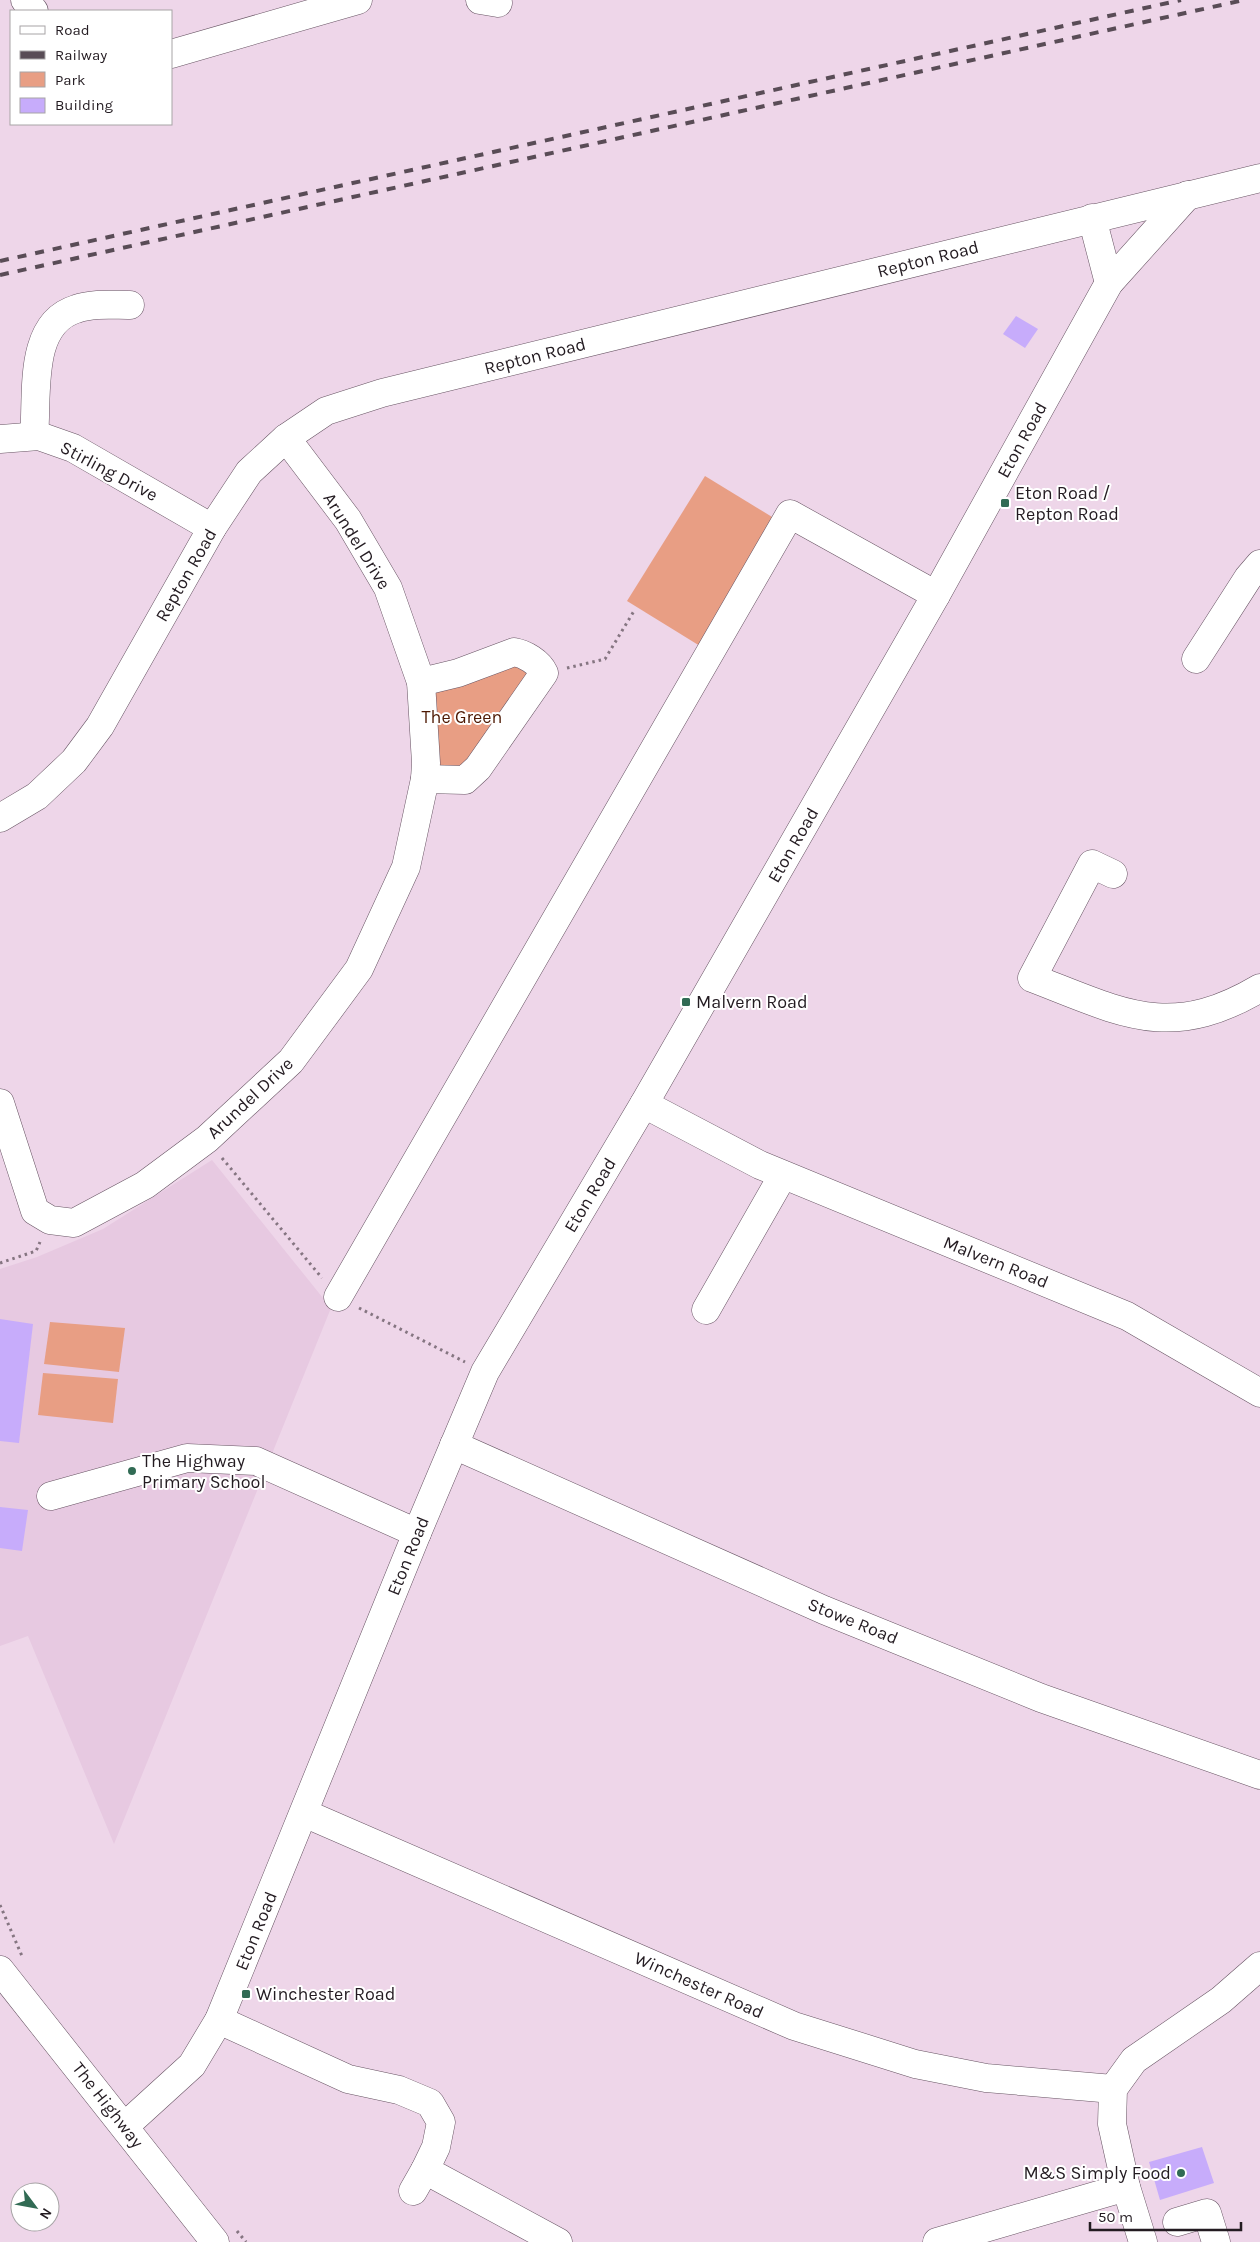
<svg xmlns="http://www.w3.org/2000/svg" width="1260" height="2242" font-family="Karla,sans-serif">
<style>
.built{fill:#e7c9e1}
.green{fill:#e89e84}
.building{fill:#c7acfb}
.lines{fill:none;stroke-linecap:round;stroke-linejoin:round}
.minor-casing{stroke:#675463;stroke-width:29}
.path{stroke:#857581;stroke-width:3;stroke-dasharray:2.5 4;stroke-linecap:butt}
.minor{stroke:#fff;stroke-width:28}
.rail{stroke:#594c56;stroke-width:4;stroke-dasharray:9 9;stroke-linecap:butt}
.poi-dot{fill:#316b54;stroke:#fff;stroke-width:2}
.labels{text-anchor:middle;stroke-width:4;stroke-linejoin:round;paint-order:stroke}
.street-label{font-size:18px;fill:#231b21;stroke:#fff}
.poi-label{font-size:18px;fill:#231b21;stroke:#fff;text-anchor:start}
.park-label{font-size:18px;fill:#4e1903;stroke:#fff}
</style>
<rect width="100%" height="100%" fill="#eed6e9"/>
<path class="built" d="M 212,1160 L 331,1308 L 114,1844 L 28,1636 L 0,1646 L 0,1269 L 37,1257 L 103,1229 Z"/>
<g class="green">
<path d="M 705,476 L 777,520 L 700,646 L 627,601 Z"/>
<path d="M 511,664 L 530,671 L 466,771 L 429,769 L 429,693 Z"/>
<path d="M 50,1322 L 125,1328 L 119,1372 L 44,1364 Z"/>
<path d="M 43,1373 L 118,1379 L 113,1423 L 38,1415 Z"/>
</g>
<g class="building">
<path d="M 1016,316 L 1038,329 L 1025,348 L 1003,334 Z"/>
<path d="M 0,1319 L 33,1324 L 19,1443 L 0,1441 Z"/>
<path d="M 0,1507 L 28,1510 L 22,1551 L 0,1548 Z"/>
<path d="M 1202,2147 L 1214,2183 L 1160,2200 L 1149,2162 Z"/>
</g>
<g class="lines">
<g class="minor-casing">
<g id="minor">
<path d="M 25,0 L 34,11"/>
<path d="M 480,0 L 498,3"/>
<path d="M 171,54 L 358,0"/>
<path d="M 1092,218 L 1109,283"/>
<path d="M 34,436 C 38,397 27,324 76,309 C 93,303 112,305 130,305"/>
<path d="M 0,439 L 39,436 L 73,448 L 212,528"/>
<path d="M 1196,659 L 1248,578 L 1260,564"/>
<path d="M 421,682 L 458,673 L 514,652 C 525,654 539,662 544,673 L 478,768 L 465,780 L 425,779"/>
<path d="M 0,818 L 37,796 L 74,761 L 100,726 L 212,528 L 249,472 L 286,438 L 326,411 L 382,393 L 1260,178"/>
<path d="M 1113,874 L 1092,864 L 1032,978 C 1121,1012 1169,1042 1260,988"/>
<path d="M 0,1103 L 35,1211 L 50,1220 L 74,1223 L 145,1185 L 207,1139 L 291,1061 L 359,969 L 406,867 L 425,779 L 426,763 L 421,682 L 388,588 L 348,520 L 286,438"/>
<path d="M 644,1104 L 760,1165 L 1127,1316 L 1260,1393"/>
<path d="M 338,1297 L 790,514 L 936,595"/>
<path d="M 706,1310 L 783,1175"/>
<path d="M 454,1445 L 824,1610 L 1041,1698 L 1260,1775"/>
<path d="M 51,1496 L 187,1458 L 256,1461 L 417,1533"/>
<path d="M 304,1813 L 794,2026 L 915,2064 L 986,2078 L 1113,2089"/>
<path d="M 0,1970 L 215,2242"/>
<path d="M 219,2020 L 348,2079 L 399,2090 L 430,2103 L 441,2122 L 436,2147 L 425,2170 L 558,2242"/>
<path d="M 125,2126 L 192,2065 L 219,2020 L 417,1533 L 485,1372 L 644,1104 L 936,595 L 1109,283 L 1188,195"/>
<path d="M 413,2191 L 425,2170"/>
<path d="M 1177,2222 L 1207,2213 L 1216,2242"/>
<path d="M 937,2242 L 1126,2187"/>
<path d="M 1143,2242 L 1126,2187 L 1112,2124 L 1113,2089 L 1134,2060 L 1221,2000 L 1260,1966"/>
</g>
</g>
<g class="path">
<path d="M 567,668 L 605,659 L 634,611"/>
<path d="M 222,1158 L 322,1278"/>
<path d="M 0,1263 L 36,1251 L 40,1242"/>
<path d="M 359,1308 L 465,1362"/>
<path d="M 0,1905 L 22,1956"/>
<path d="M 237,2231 L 246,2242"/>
</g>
<use href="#minor" class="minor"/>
<g class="rail">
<path d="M 0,261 L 1181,0"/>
<path d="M 0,275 L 1244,0"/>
</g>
</g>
<g class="poi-dot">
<rect x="1000" y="498" width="10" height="10" rx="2.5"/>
<rect x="681" y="997" width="10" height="10" rx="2.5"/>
<circle cx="132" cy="1471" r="5"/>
<rect x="241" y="1989" width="10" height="10" rx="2.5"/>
<circle cx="1181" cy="2173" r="5"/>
</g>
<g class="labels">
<g class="street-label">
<text transform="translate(928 259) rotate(-14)" y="6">Repton Road</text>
<text transform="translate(535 356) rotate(-14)" y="6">Repton Road</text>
<text transform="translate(1022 440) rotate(-61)" y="6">Eton Road</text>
<text transform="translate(109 471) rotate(28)" y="6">Stirling Drive</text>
<text transform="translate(357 541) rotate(58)" y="6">Arundel Drive</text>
<text transform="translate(186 575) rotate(-60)" y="6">Repton Road</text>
<text transform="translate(793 845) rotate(-60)" y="6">Eton Road</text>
<text transform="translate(250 1098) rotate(-43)" y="6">Arundel Drive</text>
<text transform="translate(590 1195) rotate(-59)" y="6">Eton Road</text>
<text transform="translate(996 1262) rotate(22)" y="6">Malvern Road</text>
<text transform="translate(408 1556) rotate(-68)" y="6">Eton Road</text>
<text transform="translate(853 1621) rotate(22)" y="6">Stowe Road</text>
<text transform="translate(256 1931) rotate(-68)" y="6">Eton Road</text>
<text transform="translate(699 1985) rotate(24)" y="6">Winchester Road</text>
<text transform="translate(108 2105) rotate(52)" y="6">The Highway</text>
</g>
<g class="poi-label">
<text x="1015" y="499">Eton Road /<tspan x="1015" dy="21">Repton Road</tspan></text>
<text x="696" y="1008">Malvern Road</text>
<text x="142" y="1467">The Highway<tspan x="142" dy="21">Primary School</tspan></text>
<text x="256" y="2000">Winchester Road</text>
<text x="1171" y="2179" text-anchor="end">M&amp;S Simply Food</text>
</g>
<g class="park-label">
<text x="462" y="723">The Green</text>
</g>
</g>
<rect x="10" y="10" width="162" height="115" fill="#ffffff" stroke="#a7a4a6"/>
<rect x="20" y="26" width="25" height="8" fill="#ffffff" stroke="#a7a4a6"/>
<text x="55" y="35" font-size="15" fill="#231b21">Road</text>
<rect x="20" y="51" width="25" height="8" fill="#594c56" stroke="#a7a4a6"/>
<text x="55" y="60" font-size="15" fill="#231b21">Railway</text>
<rect x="20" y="72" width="25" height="15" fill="#e89e84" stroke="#a7a4a6"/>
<text x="55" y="85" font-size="15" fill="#231b21">Park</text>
<rect x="20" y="98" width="25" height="15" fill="#c7acfb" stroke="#a7a4a6"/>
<text x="55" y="110" font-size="15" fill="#231b21">Building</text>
<g transform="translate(35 2207) rotate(122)"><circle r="24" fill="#ffffff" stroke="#a7a4a6"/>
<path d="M0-4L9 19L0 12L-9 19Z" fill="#316b54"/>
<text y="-8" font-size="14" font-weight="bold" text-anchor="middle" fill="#231b21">N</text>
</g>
<path d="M1090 2222v8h151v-8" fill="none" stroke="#231b21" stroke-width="2.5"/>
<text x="1098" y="2222" font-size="15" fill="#231b21" stroke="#ffffff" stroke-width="4" paint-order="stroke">50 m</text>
</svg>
